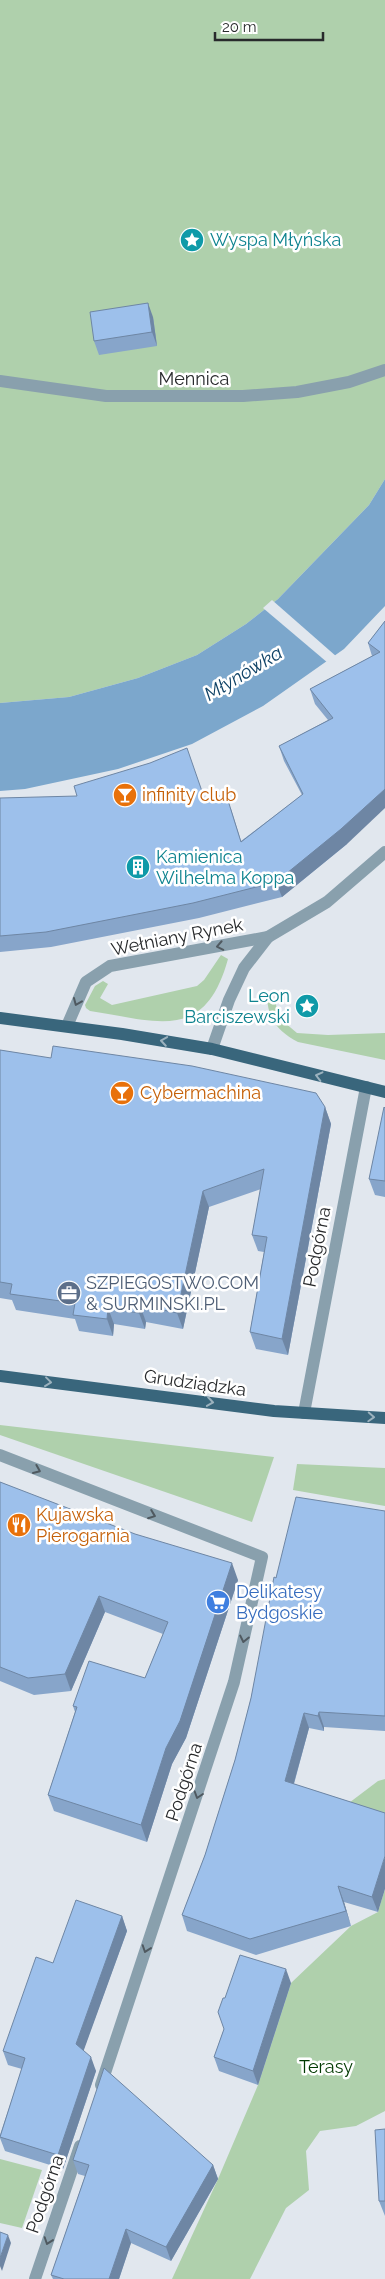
<svg xmlns="http://www.w3.org/2000/svg" width="385" height="2279" font-family="Raleway,sans-serif">
<style>
.green{fill:#afd0ac}
.water{fill:#7ca7cc}
.pier{fill:#e1e7ee}
.lines{fill:none;stroke-linecap:round;stroke-linejoin:round}
.minor{stroke:#89a0ad;stroke-width:12}
.major{stroke:#39667c;stroke-width:12}
.wall{fill:#87a5ca}
.shaded-wall{fill:#6e86a4}
.building{fill:#9dc0eb;stroke:#6e86a4}
.oneway{stroke:#4f5960}
.oneway2{stroke:#9cb2be}
.labels{text-anchor:middle;stroke-width:5;stroke-linejoin:round;paint-order:stroke}
.culture-label{font-size:18px;fill:#0d838f;stroke:#fff;text-anchor:start}
.street-label{font-size:18px;fill:#282a2c;stroke:#fff}
.food-label{font-size:18px;fill:#c56008;stroke:#fff;text-anchor:start}
.service-label{font-size:18px;fill:#4e5e75;stroke:#fff;text-anchor:start}
.shop-label{font-size:18px;fill:#366cbe;stroke:#fff;text-anchor:start}
.park-label{font-size:18px;fill:#003901;stroke:#fff}
.water-label{font-size:19px;font-style:italic;fill:#0f4266;stroke:#fff}
</style>
<rect width="100%" height="100%" fill="#e1e7ee"/>
<g class="green">
<path d="M 0,0 L 385,0 L 385,479 L 369,505 L 278,599 L 246,624 L 197,655 L 138,678 L 69,697 L 0,703 Z"/>
<path d="M 221,955 L 228,959 C 205,1043 157,1021 90,1011 L 86,1008 L 85,1005 L 95,986 L 103,981 L 108,984 L 100,998 L 112,1005 L 197,986 L 204,980 Z"/>
<path d="M 267,997 L 275,998 L 278,1017 L 297,1033 L 328,1035 L 385,1033 L 385,1060 L 298,1042 C 279,1032 268,1020 267,997 Z"/>
<path d="M 0,1425 L 274,1457 L 252,1522 L 0,1435 Z"/>
<path d="M 297,1464 L 385,1468 L 385,1506 L 293,1490 Z"/>
<path d="M 385,1779 L 385,1827 L 337,1812 L 378,1781 Z"/>
<path d="M 385,1889 L 385,2111 L 356,2126 L 320,2131 L 306,2151 L 309,2190 L 286,2208 L 250,2279 L 172,2279 L 218,2179 L 258,2085 L 291,1983 L 351,1926 L 378,1912 Z"/>
<path d="M 0,2159 L 42,2170 L 22,2228 L 0,2223 Z"/>
</g>
<path class="water" d="M 385,479 L 385,606 L 344,649 L 263,706 L 192,744 L 118,769 L 25,789 L 0,791 L 0,703 L 69,697 L 138,678 L 197,655 L 246,624 L 278,599 L 369,505 Z"/>
<path class="pier" d="M 272,600 L 337,657 L 328,663 L 263,608 Z"/>
<g class="lines">
<g class="minor">
<path d="M 0,381 L 106,396 L 243,396 L 297,392 L 349,382 L 385,370"/>
<path d="M 67,1026 L 86,982 L 110,966 L 268,937 L 327,902 L 385,852"/>
<path d="M 212,1049 L 229,1000 L 244,968 L 268,937"/>
<path d="M 304,1413 L 366,1087"/>
<path d="M 0,1455 L 262,1557 L 234,1682 L 101,2085"/>
<path d="M 35,2279 L 80,2146"/>
</g>
<g class="major">
<path d="M 0,1018 L 122,1034 L 212,1049 L 385,1092"/>
<path d="M 0,1376 L 274,1411 L 385,1418"/>
</g>
</g>
<g class="wall">
<path d="M 153,317 L 157,346 L 99,355 L 94,341 Z"/>
<path d="M 385,621 L 347,844 L 282,897 L 199,918 L 51,947 L 0,952 L 0,798 L 205,800 L 231,809 L 241,841 L 302,795 L 284,761 L 279,746 L 328,720 L 315,704 L 310,689 L 372,656 L 368,643 Z"/>
<path d="M 0,1050 L 325,1107 L 331,1124 L 288,1355 L 256,1349 L 250,1332 L 264,1252 L 258,1251 L 252,1235 L 261,1189 L 209,1207 L 183,1329 L 146,1322 L 145,1329 L 114,1324 L 113,1336 L 79,1331 L 75,1319 L 16,1310 L 12,1300 L 0,1298 Z"/>
<path d="M 385,1108 L 385,1197 L 375,1195 L 369,1179 Z"/>
<path d="M 0,1482 L 238,1580 L 186,1738 L 172,1764 L 147,1842 L 54,1811 L 48,1795 L 75,1712 L 73,1706 L 145,1678 L 163,1634 L 105,1612 L 71,1691 L 34,1695 L 0,1681 Z"/>
<path d="M 385,1511 L 385,1731 L 324,1727 L 324,1731 L 309,1728 L 294,1784 L 385,1813 L 378,1912 L 344,1902 L 351,1926 L 256,1955 L 187,1931 L 182,1915 L 205,1855 L 235,1760 L 251,1698 L 276,1578 Z"/>
<path d="M 122,1916 L 127,1931 L 83,2051 L 96,2071 L 63,2169 L 5,2151 L 0,2138 L 0,2135 L 22,2069 L 8,2065 L 3,2051 L 53,1963 Z"/>
<path d="M 291,1983 L 258,2085 L 219,2071 L 214,2057 L 224,2029 L 225,1998 Z"/>
<path d="M 385,2129 L 385,2216 L 379,2201 Z"/>
<path d="M 73,2160 L 213,2165 L 218,2179 L 171,2261 L 131,2243 L 119,2279 L 53,2279 L 51,2275 L 85,2176 L 78,2174 Z"/>
</g>
<g class="shaded-wall">
<path d="M 148,303 L 153,317 L 157,346 L 152,332 Z"/>
<path d="M 385,789 L 385,808 L 347,844 L 282,897 L 276,882 Z"/>
<path d="M 325,1107 L 331,1124 L 288,1355 L 282,1339 Z"/>
<path d="M 203,1191 L 209,1207 L 183,1329 L 177,1313 Z"/>
<path d="M 140,1305 L 146,1322 L 145,1329 L 139,1313 Z"/>
<path d="M 108,1308 L 114,1324 L 113,1336 L 107,1319 Z"/>
<path d="M 232,1563 L 238,1580 L 186,1738 L 172,1764 L 147,1842 L 141,1825 L 166,1748 Z"/>
<path d="M 99,1596 L 105,1612 L 71,1691 L 65,1674 Z"/>
<path d="M 319,1712 L 324,1727 L 324,1731 L 318,1716 Z"/>
<path d="M 304,1713 L 309,1728 L 290,1797 L 285,1781 Z"/>
<path d="M 385,1856 L 385,1889 L 378,1912 L 372,1897 Z"/>
<path d="M 338,1886 L 344,1902 L 351,1926 L 346,1911 Z"/>
<path d="M 122,1916 L 127,1931 L 81,2058 L 76,2044 Z"/>
<path d="M 286,1969 L 291,1983 L 258,2085 L 253,2071 Z"/>
<path d="M 91,2057 L 96,2071 L 63,2169 L 58,2155 Z"/>
<path d="M 213,2165 L 218,2179 L 171,2261 L 166,2247 Z"/>
<path d="M 126,2229 L 131,2243 L 119,2279 L 109,2279 Z"/>
<path d="M 8,2235 L 11,2243 L 2,2271 L 0,2266 L 0,2258 Z"/>
</g>
<g class="building">
<path d="M 148,303 L 152,332 L 94,341 L 90,312 Z"/>
<path d="M 385,621 L 385,789 L 341,829 L 276,882 L 193,903 L 46,932 L 0,936 L 0,798 L 77,796 L 74,786 L 150,763 L 187,748 L 205,800 L 226,794 L 241,842 L 303,794 L 279,746 L 333,718 L 310,689 L 380,652 L 368,643 Z"/>
<path d="M 53,1046 L 192,1066 L 316,1093 L 325,1107 L 282,1339 L 250,1332 L 267,1237 L 252,1235 L 264,1169 L 203,1191 L 177,1313 L 140,1305 L 139,1313 L 108,1308 L 107,1319 L 73,1315 L 75,1303 L 10,1294 L 12,1284 L 0,1282 L 0,1050 L 51,1058 Z"/>
<path d="M 384,1107 L 385,1108 L 385,1181 L 369,1179 Z"/>
<path d="M 0,1482 L 135,1534 L 232,1563 L 180,1721 L 166,1748 L 141,1825 L 48,1795 L 77,1707 L 73,1706 L 89,1661 L 145,1678 L 168,1622 L 99,1596 L 65,1674 L 28,1678 L 0,1667 Z"/>
<path d="M 296,1497 L 385,1511 L 385,1716 L 319,1712 L 318,1716 L 304,1713 L 285,1781 L 385,1813 L 385,1856 L 372,1897 L 338,1886 L 346,1911 L 250,1939 L 182,1915 L 205,1855 L 235,1760 L 251,1698 L 274,1577 L 276,1578 Z"/>
<path d="M 76,1900 L 122,1916 L 76,2044 L 91,2057 L 58,2155 L 0,2137 L 25,2058 L 3,2051 L 36,1957 L 53,1963 Z"/>
<path d="M 240,1955 L 286,1969 L 253,2071 L 214,2057 L 224,2029 L 218,2012 L 223,1998 L 225,1998 Z"/>
<path d="M 104,2068 L 213,2165 L 166,2247 L 126,2229 L 109,2279 L 64,2279 L 51,2275 L 89,2165 L 73,2160 Z"/>
<path d="M 385,2129 L 385,2201 L 379,2201 L 375,2130 Z"/>
<path d="M 0,2232 L 8,2235 L 0,2258 Z"/>
</g>
<defs><path id="oneway-chevron" d="M-2-3.5L2.5 0L-2 3.5" fill="none" stroke-width="1.6" stroke-linecap="round" stroke-linejoin="round" transform="scale(1.25)"/></defs>
<g class="oneway">
<use href="#oneway-chevron" transform="translate(220 946) rotate(169)"/>
<use href="#oneway-chevron" transform="translate(77 1002) rotate(113)"/>
<use href="#oneway-chevron" transform="translate(37 1470) rotate(23)"/>
<use href="#oneway-chevron" transform="translate(152 1515) rotate(21)"/>
<use href="#oneway-chevron" transform="translate(244 1639) rotate(102)"/>
<use href="#oneway-chevron" transform="translate(198 1795) rotate(108)"/>
<use href="#oneway-chevron" transform="translate(146 1949) rotate(109)"/>
<use href="#oneway-chevron" transform="translate(48 2241) rotate(109)"/>
</g>
<g class="oneway2">
<use href="#oneway-chevron" transform="translate(164 1041) rotate(-171)"/>
<use href="#oneway-chevron" transform="translate(319 1076) rotate(-166)"/>
<use href="#oneway-chevron" transform="translate(48 1382) rotate(7)"/>
<use href="#oneway-chevron" transform="translate(210 1402) rotate(8)"/>
<use href="#oneway-chevron" transform="translate(371 1417) rotate(3)"/>
</g>
<defs>
<g id="sight-disc" transform="scale(1.25)"><circle r="9.5" fill="#0f9aa8" stroke="#fff"/><path d="M0-6L1.8-2.2L6-1.7L2.9 1.2L3.7 5.4L0 3.3L-3.7 5.4L-2.9 1.2L-6-1.7L-1.8-2.2Z" fill="#fff"/></g>
<g id="bar-disc" transform="scale(1.25)"><circle r="9.5" fill="#e8710a" stroke="#fff"/><path d="M-6-5H6L.8 .8V4.5H3.5V6h-7V4.5H-.8V.8Z" fill="#fff"/></g>
<g id="building-disc" transform="scale(1.25)"><circle r="9.5" fill="#0f9aa8" stroke="#fff"/><path d="M-4-6H4V6H1V3H-1V6H-4ZM-2.5-4.3h1.7v1.8h-1.7ZM.8-4.3h1.7v1.8H.8ZM-2.5-1h1.7V.8h-1.7ZM.8-1h1.7V.8H.8Z" fill="#fff"/></g>
<g id="office-disc" transform="scale(1.25)"><circle r="9.5" fill="#5c6f8a" stroke="#fff"/><path d="M-6-3h4V-5.5h4V-3h4V5H-6ZM-1-4.5V-3h2v-1.5ZM-6 0V1H6V0Z" fill="#fff"/></g>
<g id="restaurant-disc" transform="scale(1.25)"><circle r="9.5" fill="#e8710a" stroke="#fff"/><path d="M-5-6h1v4h1v-4h1v4h1v-4h1v5L-1.5 .5V6h-2V.5L-5-1ZM5-6V6H3V1.5H1.5Q1.5-4 5-6Z" fill="#fff"/></g>
<g id="supermarket-disc" transform="scale(1.25)"><circle r="9.5" fill="#3f7fe0" stroke="#fff"/><path d="M-6-5.5h2.5l.6 2H6L4.5 2H-2.5L-4.4-4H-6ZM-1.5 3.2a1.3 1.3 0 1 0 .1 0ZM3 3.2a1.3 1.3 0 1 0 .1 0Z" fill="#fff"/></g>
</defs>
<g fill-rule="evenodd">
<use href="#sight-disc" x="192" y="240"/>
<use href="#bar-disc" x="125" y="795"/>
<use href="#building-disc" x="138" y="867"/>
<use href="#sight-disc" x="307" y="1006"/>
<use href="#bar-disc" x="122" y="1093"/>
<use href="#office-disc" x="69" y="1293"/>
<use href="#restaurant-disc" x="19" y="1525"/>
<use href="#supermarket-disc" x="218" y="1602"/>
</g>
<g class="labels">
<g class="culture-label">
<text x="210" y="246">Wyspa Młyńska</text>
<text x="156" y="863">Kamienica<tspan x="156" dy="21">Wilhelma Koppa</tspan></text>
<text x="290" y="1002" text-anchor="end">Leon<tspan x="290" dy="21">Barciszewski</tspan></text>
</g>
<g class="street-label">
<text x="194" y="385">Mennica</text>
<text transform="translate(177 937) rotate(-11)" y="6">Wełniany Rynek</text>
<text transform="translate(317 1247) rotate(-79)" y="6">Podgórna</text>
<text transform="translate(195 1383) rotate(8)" y="6">Grudziądzka</text>
<text transform="translate(184 1782) rotate(-72)" y="6">Podgórna</text>
<text transform="translate(45 2194) rotate(-71)" y="6">Podgórna</text>
</g>
<g class="food-label">
<text x="142" y="801">infinity club</text>
<text x="140" y="1099">Cybermachina</text>
<text x="36" y="1521">Kujawska<tspan x="36" dy="21">Pierogarnia</tspan></text>
</g>
<g class="service-label">
<text x="86" y="1289">SZPIEGOSTWO.COM<tspan x="86" dy="21">&amp; SURMINSKI.PL</tspan></text>
</g>
<g class="shop-label">
<text x="236" y="1598">Delikatesy<tspan x="236" dy="21">Bydgoskie</tspan></text>
</g>
<g class="park-label">
<text x="326" y="2073">Terasy</text>
</g>
<g class="water-label">
<text transform="translate(243 673) rotate(-31)" y="7">Młynówka</text>
</g>
</g>
<path d="M215 32v8h108v-8" fill="none" stroke="#282a2c" stroke-width="2.5"/>
<text x="222" y="32" font-size="15" fill="#282a2c" stroke="#ffffff" stroke-width="4" paint-order="stroke">20 m</text>
</svg>
